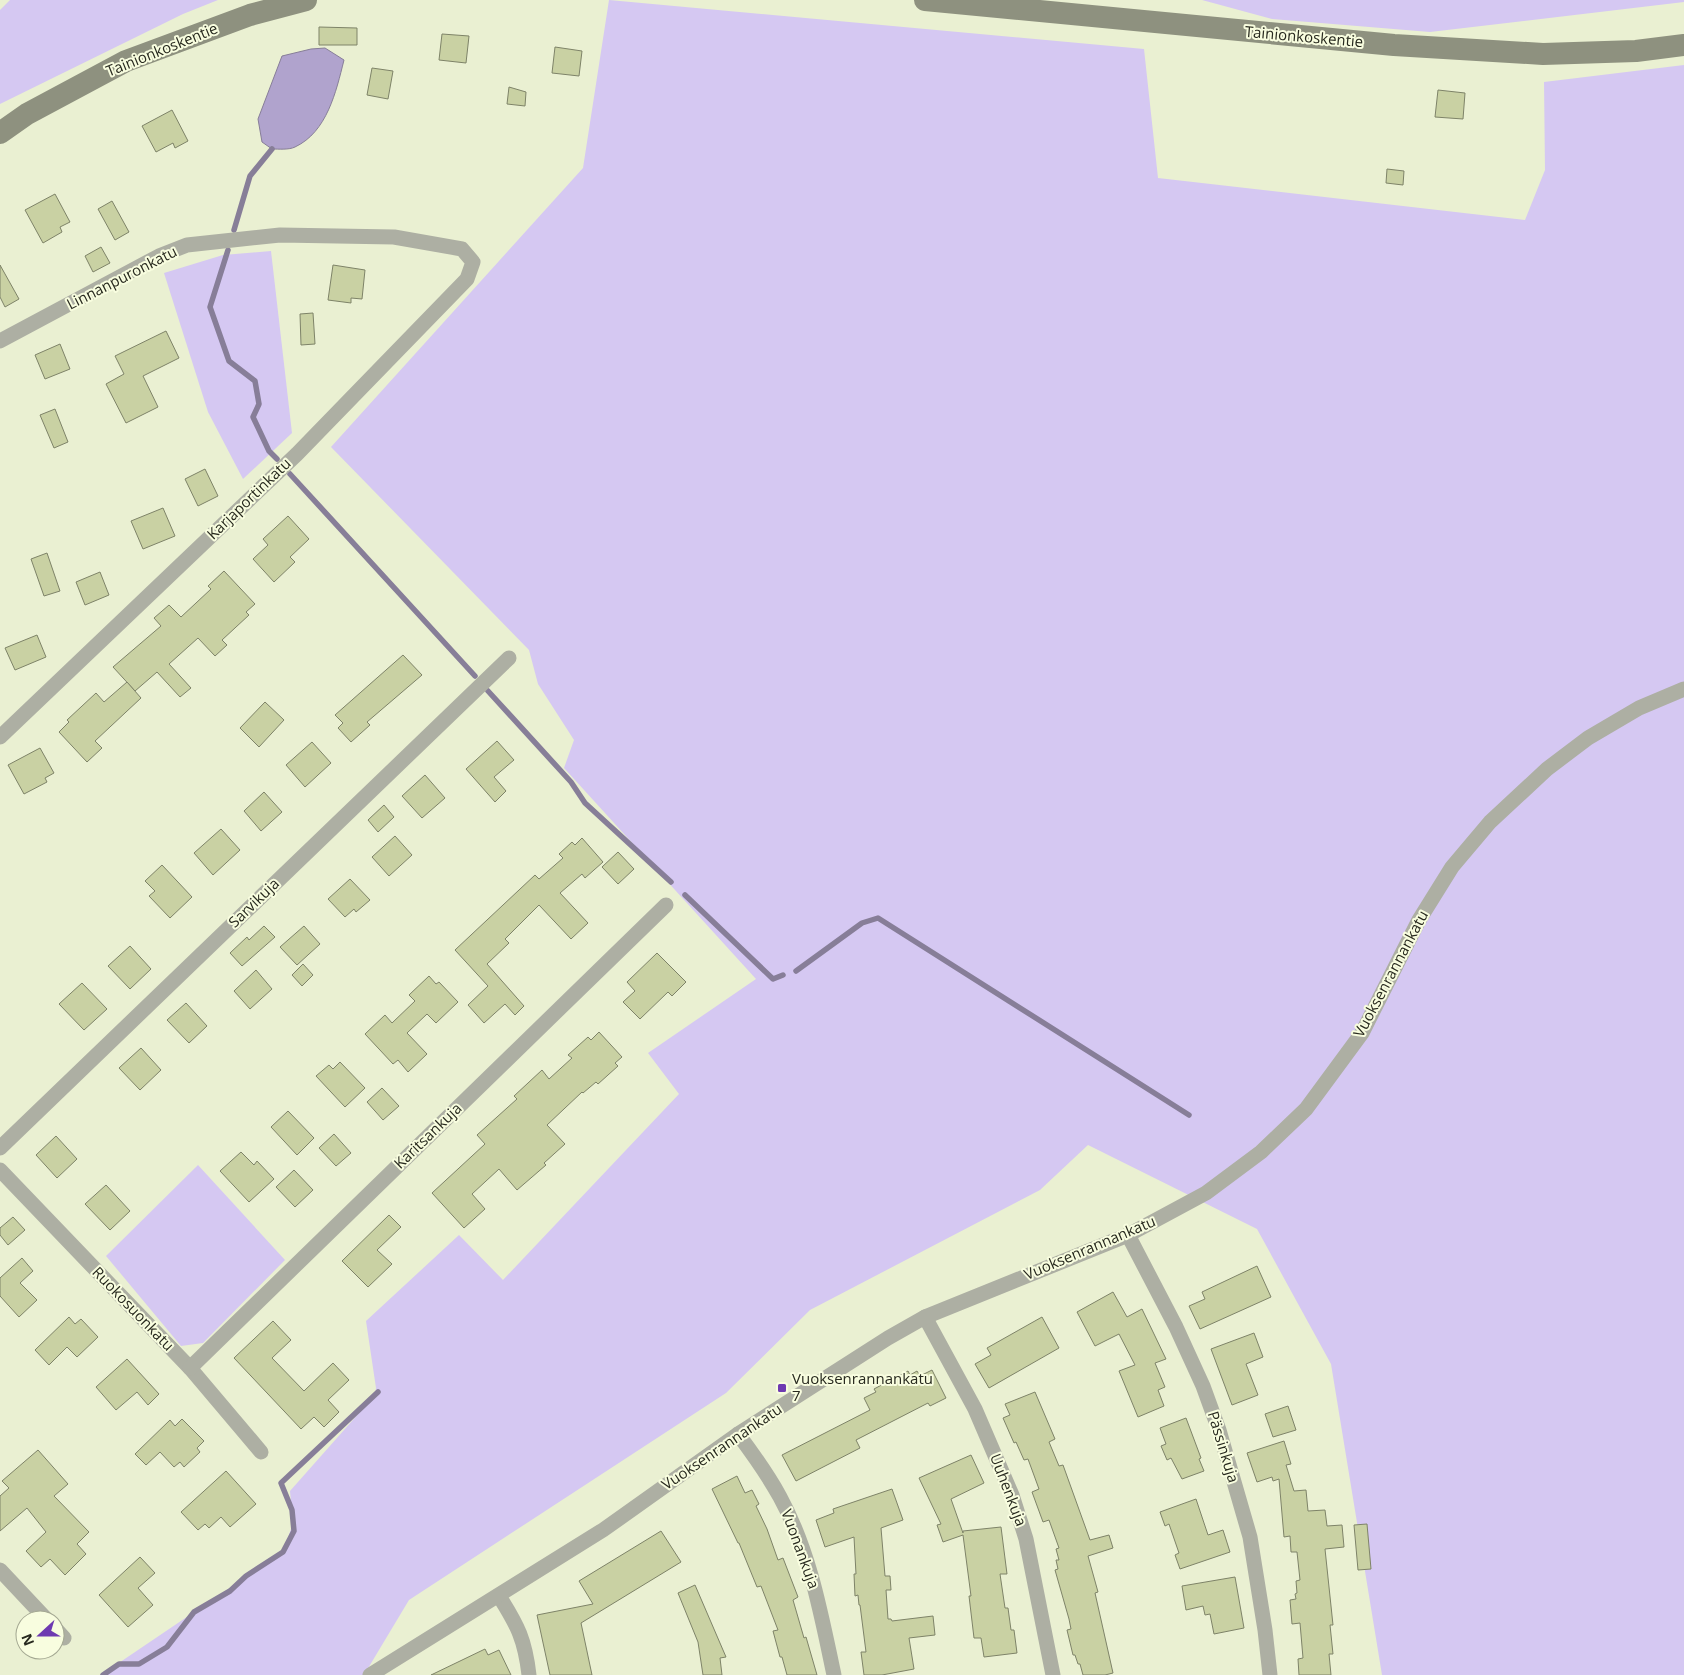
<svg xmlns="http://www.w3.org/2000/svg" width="1684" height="1675" font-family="'Open Sans',sans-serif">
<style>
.green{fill:#d5c8f2}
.water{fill:#b0a3cd;stroke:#877e98}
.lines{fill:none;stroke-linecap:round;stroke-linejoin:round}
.stream{stroke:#877e98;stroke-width:5.5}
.building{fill:#c9d1a3;stroke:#7e8368}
.street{stroke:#adafa3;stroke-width:15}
.secondary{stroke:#8e917f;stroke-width:22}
.poi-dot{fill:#6e3ab1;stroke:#f8fddf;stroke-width:2}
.labels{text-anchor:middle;stroke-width:4;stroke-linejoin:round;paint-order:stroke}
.street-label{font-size:15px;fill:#27291e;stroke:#f8fddf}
.poi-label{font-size:15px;fill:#27291e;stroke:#f8fddf;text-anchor:start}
</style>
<rect width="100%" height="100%" fill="#eaf0d2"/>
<g class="green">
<path d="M 10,0 L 218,0 L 183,14 L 0,104 L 0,10 Z"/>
<path d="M 609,0 L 1144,49 L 1158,178 L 1525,220 L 1545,170 L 1544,82 L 1684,65 L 1684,1675 L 1382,1675 L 1331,1364 L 1257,1229 L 1088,1145 L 1040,1190 L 810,1310 L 726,1393 L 409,1600 L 364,1675 L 101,1675 L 283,1552 L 293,1523 L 290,1491 L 375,1395 L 376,1388 L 366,1321 L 459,1235 L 503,1280 L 679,1094 L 648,1053 L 756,979 L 564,768 L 574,740 L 538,684 L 529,650 L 331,447 L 583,168 Z"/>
<path d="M 1202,0 L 1684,0 L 1684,2 L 1430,32 L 1272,19 Z"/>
<path d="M 271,251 L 292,433 L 243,479 L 208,412 L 164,273 L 223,255 Z"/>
<path d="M 198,1165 L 285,1260 L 203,1343 L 181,1346 L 106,1256 Z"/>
</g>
<path class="water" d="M 325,48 L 344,60 C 336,92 327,132 295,147 C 289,150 279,149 272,149 L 262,142 L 258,119 L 282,56 L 311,49 Z"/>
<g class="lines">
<g class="stream">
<path d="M 234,230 L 250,176 L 272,149"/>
<path d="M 228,250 L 210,307 L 229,361 L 255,381 L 259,404 L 253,417 L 269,451 L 277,459"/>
<path d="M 290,474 L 475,676"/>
<path d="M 488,691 L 571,782 L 585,803 L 671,882"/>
<path d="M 685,895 L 773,979 L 783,975"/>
<path d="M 796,971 L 862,923 L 878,918 L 1189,1115"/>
<path d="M 103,1675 L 119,1664 L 139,1664 L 167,1647 L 194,1612 L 230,1591 L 246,1576 L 283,1552 L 294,1531 L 292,1510 L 281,1483 L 378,1392"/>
</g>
</g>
<g class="building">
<path d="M 319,27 L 357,28 L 357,45 L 319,45 Z"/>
<path d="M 442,34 L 469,36 L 466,63 L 439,60 Z"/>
<path d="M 555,47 L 582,51 L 579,76 L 552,73 Z"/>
<path d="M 372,68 L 393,71 L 388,99 L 367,95 Z"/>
<path d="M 509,87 L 526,92 L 525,106 L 507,104 Z"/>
<path d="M 1438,90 L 1465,93 L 1463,119 L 1435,117 Z"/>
<path d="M 172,110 L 188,141 L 175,148 L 173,143 L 156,152 L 142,126 Z"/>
<path d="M 1387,169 L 1404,171 L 1403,185 L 1386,183 Z"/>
<path d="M 55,194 L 70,222 L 60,227 L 62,232 L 43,243 L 25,210 Z"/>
<path d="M 112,201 L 129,232 L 115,240 L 98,209 Z"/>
<path d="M 101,247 L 110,263 L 93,272 L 85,256 Z"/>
<path d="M 0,265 L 19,299 L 5,307 L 0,297 Z"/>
<path d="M 333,265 L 365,270 L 362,299 L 351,298 L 351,303 L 328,300 Z"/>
<path d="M 313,313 L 315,344 L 301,345 L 300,314 Z"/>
<path d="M 166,331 L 179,358 L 143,376 L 158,407 L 126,423 L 106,384 L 124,374 L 115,356 Z"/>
<path d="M 60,344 L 70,369 L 45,379 L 35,355 Z"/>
<path d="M 55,409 L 68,442 L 54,448 L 40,415 Z"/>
<path d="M 205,469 L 218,496 L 198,506 L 185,479 Z"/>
<path d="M 163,508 L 175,536 L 143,549 L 131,521 Z"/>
<path d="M 288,516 L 309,539 L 290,557 L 295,562 L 274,582 L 253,559 L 268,545 L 263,539 Z"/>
<path d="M 47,553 L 60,591 L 44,596 L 31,559 Z"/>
<path d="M 224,571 L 255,604 L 246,612 L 249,615 L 222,640 L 227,645 L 215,656 L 198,638 L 169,664 L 191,688 L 180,697 L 157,672 L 135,691 L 113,667 L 161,626 L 154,618 L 169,605 L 181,617 L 211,589 L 208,586 Z"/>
<path d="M 100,572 L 109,595 L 85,605 L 76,582 Z"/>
<path d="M 37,635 L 46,657 L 15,670 L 5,648 Z"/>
<path d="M 403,655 L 422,675 L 367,722 L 370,725 L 351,742 L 338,728 L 343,723 L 335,715 Z"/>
<path d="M 127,682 L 141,698 L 95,741 L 102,748 L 87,762 L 59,732 L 69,722 L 67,720 L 96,693 L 104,702 Z"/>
<path d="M 265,702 L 284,720 L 259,747 L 240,728 Z"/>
<path d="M 497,741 L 514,760 L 494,777 L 506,791 L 495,802 L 466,769 Z"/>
<path d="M 312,742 L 331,763 L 305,787 L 286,765 Z"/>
<path d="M 40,748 L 54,773 L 45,778 L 47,782 L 24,794 L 8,765 Z"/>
<path d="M 425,775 L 445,798 L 422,818 L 402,796 Z"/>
<path d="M 264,792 L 282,812 L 261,831 L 244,811 Z"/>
<path d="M 384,805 L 394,817 L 378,832 L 368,820 Z"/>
<path d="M 221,829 L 240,850 L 213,875 L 194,853 Z"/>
<path d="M 395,836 L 412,855 L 389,876 L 372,857 Z"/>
<path d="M 582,838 L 603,862 L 585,878 L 582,874 L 560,893 L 588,923 L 571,939 L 539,905 L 505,939 L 509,943 L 487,964 L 524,1006 L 515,1015 L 505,1004 L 484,1023 L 468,1005 L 488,986 L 455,950 L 535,875 L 539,879 L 563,858 L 559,854 L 572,842 L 575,845 Z"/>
<path d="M 618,852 L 634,869 L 618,884 L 602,867 Z"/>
<path d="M 162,865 L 192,897 L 170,918 L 149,896 L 155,891 L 145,881 Z"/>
<path d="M 350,879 L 370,900 L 356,912 L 354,909 L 345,917 L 328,899 Z"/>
<path d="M 264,926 L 275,937 L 242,966 L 230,953 L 247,937 L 249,940 Z"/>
<path d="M 304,926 L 320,944 L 297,965 L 280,947 Z"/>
<path d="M 130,946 L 151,969 L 130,989 L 108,966 Z"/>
<path d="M 657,953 L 686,982 L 672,996 L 668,992 L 640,1019 L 623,1002 L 635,991 L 627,982 Z"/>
<path d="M 303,964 L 313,975 L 302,986 L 292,975 Z"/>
<path d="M 256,970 L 272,989 L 250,1009 L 234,991 Z"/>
<path d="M 429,976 L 436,984 L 439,982 L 458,1002 L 436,1023 L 427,1014 L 407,1033 L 427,1054 L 408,1072 L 398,1060 L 393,1064 L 365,1034 L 385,1015 L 392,1023 L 415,1001 L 409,995 Z"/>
<path d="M 82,983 L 107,1009 L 84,1030 L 59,1004 Z"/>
<path d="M 186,1003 L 207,1026 L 189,1043 L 167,1020 Z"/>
<path d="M 599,1032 L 622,1057 L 615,1063 L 618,1066 L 598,1084 L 596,1082 L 583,1093 L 582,1092 L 547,1125 L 565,1144 L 544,1163 L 546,1165 L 517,1190 L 499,1169 L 472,1194 L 485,1209 L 464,1228 L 432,1193 L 485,1144 L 477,1135 L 517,1099 L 514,1096 L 542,1070 L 549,1079 L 572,1058 L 568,1055 L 588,1037 L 591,1040 Z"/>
<path d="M 141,1048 L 161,1070 L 140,1090 L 119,1068 Z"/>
<path d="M 340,1062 L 365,1088 L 345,1107 L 316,1076 L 329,1065 L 333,1069 Z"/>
<path d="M 382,1088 L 399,1106 L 383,1120 L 367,1102 Z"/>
<path d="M 288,1111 L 314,1138 L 297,1155 L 271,1127 Z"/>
<path d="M 334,1134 L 351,1153 L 336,1166 L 319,1148 Z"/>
<path d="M 56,1136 L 77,1159 L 57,1178 L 36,1155 Z"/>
<path d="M 241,1152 L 254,1165 L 257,1161 L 274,1179 L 249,1202 L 220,1171 Z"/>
<path d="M 294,1170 L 313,1190 L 295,1207 L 276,1187 Z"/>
<path d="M 106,1185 L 130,1211 L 110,1230 L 85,1204 Z"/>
<path d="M 389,1215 L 401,1227 L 377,1250 L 392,1264 L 368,1287 L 342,1261 Z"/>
<path d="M 13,1217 L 25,1230 L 8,1245 L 0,1235 L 0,1228 Z"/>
<path d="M 22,1258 L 33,1271 L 20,1283 L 37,1300 L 19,1317 L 0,1296 L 0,1278 Z"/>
<path d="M 1257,1266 L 1271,1297 L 1200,1329 L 1189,1306 L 1205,1299 L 1202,1292 Z"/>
<path d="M 1113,1292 L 1127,1317 L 1142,1309 L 1166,1359 L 1155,1363 L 1165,1387 L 1158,1390 L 1164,1406 L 1138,1417 L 1119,1371 L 1135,1365 L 1119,1334 L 1095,1346 L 1077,1312 Z"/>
<path d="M 69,1317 L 75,1324 L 81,1319 L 98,1337 L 77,1357 L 67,1347 L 49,1365 L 35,1350 Z"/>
<path d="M 1042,1317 L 1059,1348 L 989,1388 L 975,1364 L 991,1355 L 987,1348 Z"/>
<path d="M 273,1321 L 291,1340 L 272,1358 L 304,1391 L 333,1363 L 349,1380 L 328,1400 L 339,1412 L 324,1427 L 314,1417 L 301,1429 L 234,1358 Z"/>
<path d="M 1254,1333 L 1263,1357 L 1246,1364 L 1258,1395 L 1232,1405 L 1211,1349 Z"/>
<path d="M 127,1359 L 159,1394 L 148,1405 L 137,1392 L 116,1410 L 96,1387 Z"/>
<path d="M 932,1370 L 946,1398 L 930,1406 L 928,1403 L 856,1440 L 860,1448 L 796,1481 L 782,1455 L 870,1410 L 864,1398 L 876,1392 L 874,1389 L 908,1371 L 910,1375 L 917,1371 L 920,1376 Z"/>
<path d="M 1035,1392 L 1055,1439 L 1049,1442 L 1059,1466 L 1063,1465 L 1090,1540 L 1109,1535 L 1113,1548 L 1088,1556 L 1098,1592 L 1095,1593 L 1113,1673 L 1105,1675 L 1083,1675 L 1080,1664 L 1078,1664 L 1075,1655 L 1073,1655 L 1067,1630 L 1071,1629 L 1069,1619 L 1055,1570 L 1058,1569 L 1056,1560 L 1059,1560 L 1056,1549 L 1059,1548 L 1049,1520 L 1043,1522 L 1032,1492 L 1039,1489 L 1028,1459 L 1024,1460 L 1016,1442 L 1014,1443 L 1003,1418 L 1010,1415 L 1005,1404 Z"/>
<path d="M 1288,1406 L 1296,1430 L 1273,1437 L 1265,1414 Z"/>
<path d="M 1186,1418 L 1201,1458 L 1199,1459 L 1204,1471 L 1182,1479 L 1171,1458 L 1167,1460 L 1161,1446 L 1166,1444 L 1160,1428 Z"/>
<path d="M 182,1419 L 204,1441 L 197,1448 L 200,1452 L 184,1467 L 180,1462 L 174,1467 L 160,1452 L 146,1465 L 135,1454 L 170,1420 L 175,1426 Z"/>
<path d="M 1284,1441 L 1291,1464 L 1286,1465 L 1294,1491 L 1306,1490 L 1308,1511 L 1325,1510 L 1327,1526 L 1342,1525 L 1344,1547 L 1325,1549 L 1333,1625 L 1330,1625 L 1333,1654 L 1329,1654 L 1331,1675 L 1299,1675 L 1298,1659 L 1303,1658 L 1300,1623 L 1292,1624 L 1290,1600 L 1296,1599 L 1295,1594 L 1297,1593 L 1296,1581 L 1300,1580 L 1297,1552 L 1291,1552 L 1290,1536 L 1284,1537 L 1279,1479 L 1273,1481 L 1272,1477 L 1257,1482 L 1247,1453 Z"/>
<path d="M 38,1450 L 68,1484 L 54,1496 L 89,1532 L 77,1544 L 86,1554 L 65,1575 L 50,1559 L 41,1567 L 26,1551 L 46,1532 L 27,1508 L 0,1531 L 0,1496 L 9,1488 L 2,1481 Z"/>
<path d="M 971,1455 L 984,1483 L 951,1499 L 963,1533 L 963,1531 L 1001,1527 L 1007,1574 L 1000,1574 L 1005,1608 L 1008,1608 L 1011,1630 L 1014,1630 L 1017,1653 L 984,1657 L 981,1638 L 974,1638 L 969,1596 L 971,1596 L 963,1535 L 943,1542 L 937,1525 L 941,1524 L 919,1478 Z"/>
<path d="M 226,1471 L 256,1504 L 230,1527 L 221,1517 L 209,1528 L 205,1524 L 198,1530 L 181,1512 Z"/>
<path d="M 737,1476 L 745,1493 L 752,1490 L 759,1504 L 756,1506 L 767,1529 L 778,1560 L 783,1558 L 798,1597 L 793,1600 L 804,1638 L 806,1637 L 817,1675 L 787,1675 L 782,1657 L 780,1657 L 773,1631 L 778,1630 L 761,1586 L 757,1587 L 739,1543 L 738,1543 L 712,1489 Z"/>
<path d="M 892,1489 L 903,1520 L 881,1528 L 885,1576 L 890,1576 L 891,1590 L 886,1590 L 888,1619 L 891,1619 L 892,1621 L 933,1616 L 935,1635 L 909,1638 L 914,1669 L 882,1675 L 864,1675 L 861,1652 L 866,1652 L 860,1605 L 859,1605 L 858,1595 L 855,1596 L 854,1574 L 856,1574 L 854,1537 L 825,1547 L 816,1520 L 834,1513 L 833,1509 Z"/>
<path d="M 1196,1499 L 1208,1535 L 1223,1530 L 1230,1552 L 1180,1569 L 1175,1555 L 1179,1553 L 1169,1524 L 1165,1526 L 1160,1512 Z"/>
<path d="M 1367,1524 L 1371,1569 L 1358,1570 L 1354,1525 Z"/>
<path d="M 661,1531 L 681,1562 L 581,1623 L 592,1675 L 550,1675 L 537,1615 L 593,1604 L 579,1581 Z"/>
<path d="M 140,1557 L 155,1573 L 138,1588 L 153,1605 L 128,1627 L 99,1595 Z"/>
<path d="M 1235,1577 L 1244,1628 L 1214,1634 L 1210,1614 L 1205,1615 L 1203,1606 L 1186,1610 L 1182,1586 Z"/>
<path d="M 695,1585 L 726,1657 L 720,1658 L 722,1675 L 703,1675 L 698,1642 L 678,1593 Z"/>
<path d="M 485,1649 L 488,1655 L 499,1650 L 511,1675 L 431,1675 Z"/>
</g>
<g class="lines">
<g class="street">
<path d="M 0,341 L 159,256 L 187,245 L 280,235 L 394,237 L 462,249 L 473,262 L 467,279 L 297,454 L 0,737"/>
<path d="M 0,1148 L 509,658"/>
<path d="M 0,1170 L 190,1368 L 261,1452"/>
<path d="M 1128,1235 L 1176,1327 L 1203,1386 L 1219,1430 L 1250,1537 L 1265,1630 L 1270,1675"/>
<path d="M 925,1317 L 975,1409 L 1012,1495 L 1026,1539 L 1053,1675"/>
<path d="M 190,1368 L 666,905"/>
<path d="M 738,1434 C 753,1454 768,1475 780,1497 C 810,1552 821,1614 834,1675"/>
<path d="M 0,1570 L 47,1620"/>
<path d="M 499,1596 C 518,1626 525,1640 529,1675"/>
<path d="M 55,1628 L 64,1638"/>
<path d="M 370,1675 L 603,1530 L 738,1434 L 888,1338 L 925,1317 L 1128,1235 L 1206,1193 L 1261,1152 L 1306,1109 L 1362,1033 L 1419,920 L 1452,867 L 1490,822 L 1547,769 L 1588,738 L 1639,708 L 1684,689"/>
</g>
<g class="secondary">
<path d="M 925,0 L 1394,45 L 1543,54 L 1636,51 L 1684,45"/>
<path d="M 0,133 L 27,114 L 126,61 L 250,15 L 306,0"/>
</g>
</g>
<rect class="poi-dot" x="777" y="1383" width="10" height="10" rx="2.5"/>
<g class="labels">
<g class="street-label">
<text transform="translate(1304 37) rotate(5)" y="5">Tainionkoskentie</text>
<text transform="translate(162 50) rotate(-22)" y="5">Tainionkoskentie</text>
<text transform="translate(122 278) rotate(-27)" y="5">Linnanpuronkatu</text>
<text transform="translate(249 499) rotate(-44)" y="5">Karjaportinkatu</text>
<text transform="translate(254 903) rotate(-44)" y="5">Sarvikuja</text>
<text transform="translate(1391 974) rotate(-62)" y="5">Vuoksenrannankatu</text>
<text transform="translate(428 1136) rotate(-44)" y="5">Karitsankuja</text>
<text transform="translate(1090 1248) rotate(-23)" y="5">Vuoksenrannankatu</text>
<text transform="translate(133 1309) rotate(46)" y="5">Ruokosuonkatu</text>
<text transform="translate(722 1447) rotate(-34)" y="5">Vuoksenrannankatu</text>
<text transform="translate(1223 1447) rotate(73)" y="5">Pässinkuja</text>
<text transform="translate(1008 1490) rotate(69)" y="5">Uuhenkuja</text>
<text transform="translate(800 1549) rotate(70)" y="5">Vuonankuja</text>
</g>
<g class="poi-label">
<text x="792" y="1384">Vuoksenrannankatu<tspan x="792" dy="17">7</tspan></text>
</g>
</g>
<g transform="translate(40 1635) rotate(249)"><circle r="24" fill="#f8fddf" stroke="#a4a892"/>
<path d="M0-4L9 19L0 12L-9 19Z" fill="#6e3ab1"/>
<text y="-8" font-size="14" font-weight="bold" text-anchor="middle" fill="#27291e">N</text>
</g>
</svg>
